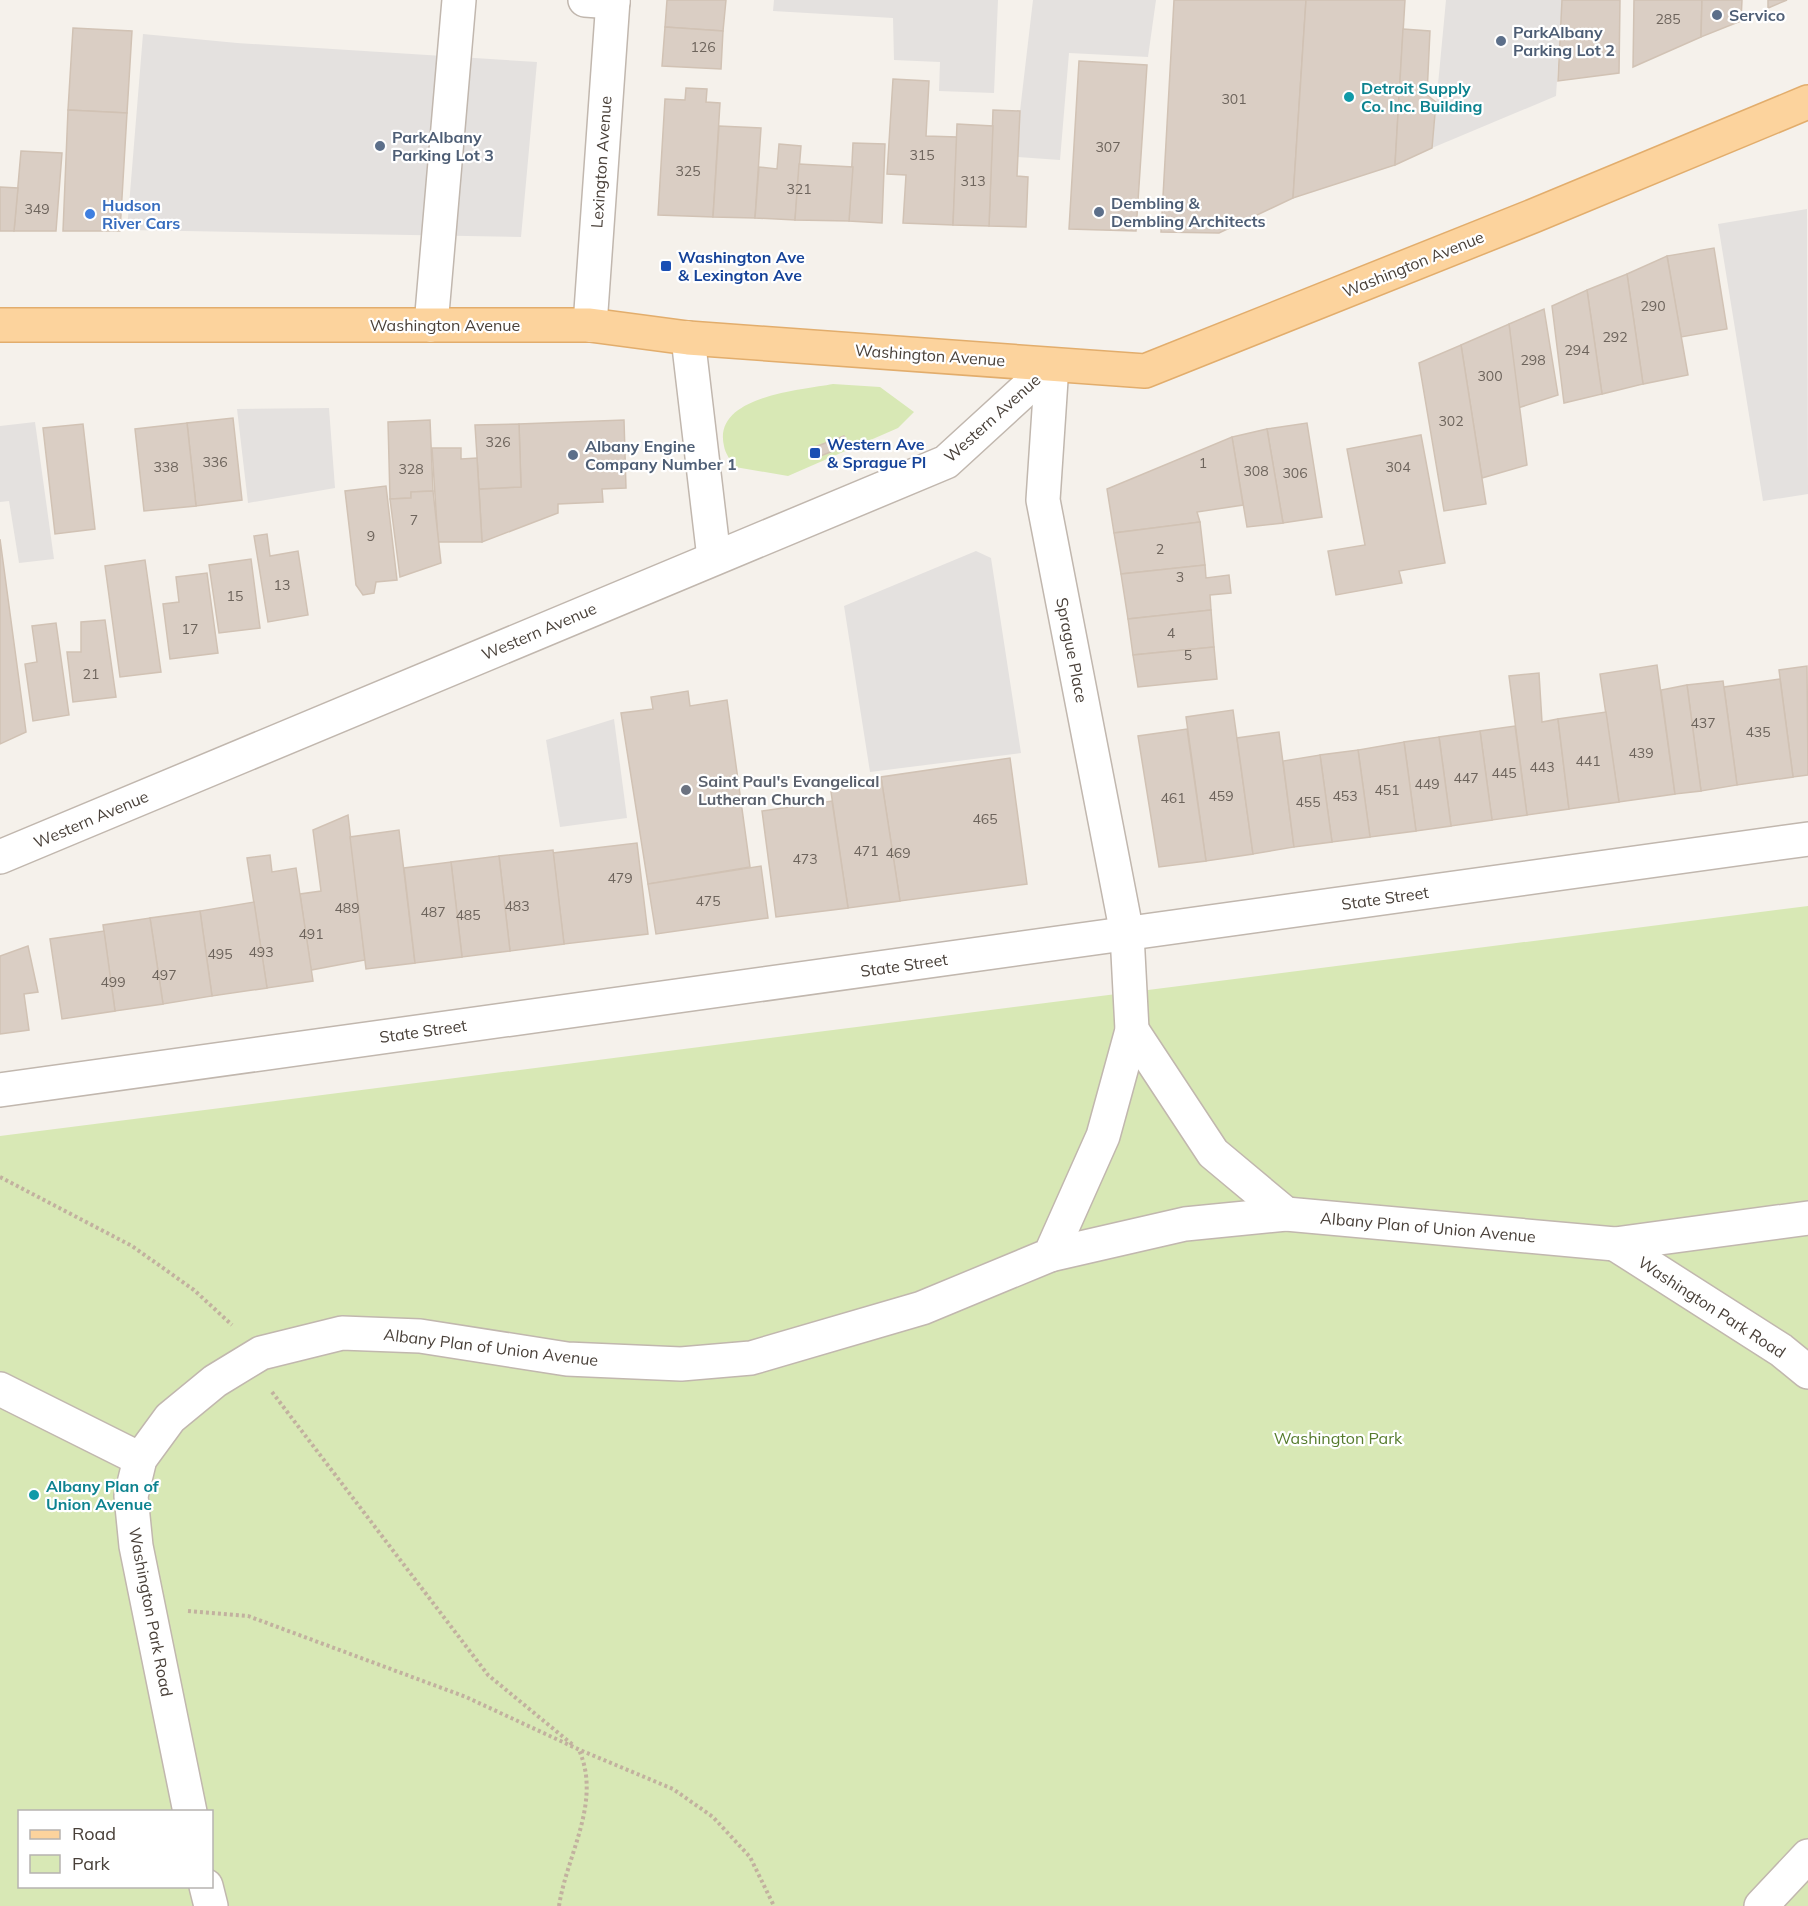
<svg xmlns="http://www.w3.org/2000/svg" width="1808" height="1906" font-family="Mulish,sans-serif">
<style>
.green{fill:#d8e8b5;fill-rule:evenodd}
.parking{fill:#e4e1df}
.building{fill:#dacec4;stroke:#d1c2b4;stroke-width:1.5}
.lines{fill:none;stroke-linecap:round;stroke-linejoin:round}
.minor-casing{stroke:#c1b7ae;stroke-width:36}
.major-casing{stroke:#e2ad6c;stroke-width:36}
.path{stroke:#c2b19f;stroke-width:4;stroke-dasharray:3 3;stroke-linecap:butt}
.minor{stroke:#fff;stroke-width:33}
.major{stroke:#fcd39d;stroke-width:33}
.service-dot{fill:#5c6f8a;stroke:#fff;stroke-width:2}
.culture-dot{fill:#0f9aa8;stroke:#fff;stroke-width:2}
.shop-dot{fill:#3f7fe0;stroke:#fff;stroke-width:2}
.transit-dot{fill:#1a4fb4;stroke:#fff;stroke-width:2}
.worship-dot{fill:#6b7280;stroke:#fff;stroke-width:2}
.labels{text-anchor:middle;stroke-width:4.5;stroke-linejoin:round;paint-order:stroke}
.number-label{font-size:14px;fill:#6d645c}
.service-label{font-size:16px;font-weight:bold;fill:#4e5e75;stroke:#fff;text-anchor:start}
.culture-label{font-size:16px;font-weight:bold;fill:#0d838f;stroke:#fff;text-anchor:start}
.street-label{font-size:16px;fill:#494039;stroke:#fff}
.shop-label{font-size:16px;font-weight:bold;fill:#366cbe;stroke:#fff;text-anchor:start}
.transit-label{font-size:16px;font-weight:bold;fill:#164399;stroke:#fff;text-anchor:start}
.worship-label{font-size:16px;font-weight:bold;fill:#5b616d;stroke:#fff;text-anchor:start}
.park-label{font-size:16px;fill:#557b2c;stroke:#fff}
</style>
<rect width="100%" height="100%" fill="#f5f1eb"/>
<g class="green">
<path d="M 833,384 L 880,387 L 914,412 L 898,428 L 788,476 L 735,467 C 731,461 725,453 724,446 C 712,396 801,390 833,384 Z"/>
<path d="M 1808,906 L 1808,1906 L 0,1906 L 0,1136 ZM 20,1812 L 212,1812 L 212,1886 L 20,1886 Z"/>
</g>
<g class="parking">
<path d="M 774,0 L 998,0 L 994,93 L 939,91 L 940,62 L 894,60 L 893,18 L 773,11 Z"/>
<path d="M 1033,0 L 1156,0 L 1148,57 L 1069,53 L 1060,160 L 1018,157 L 1020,111 Z"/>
<path d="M 1446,0 L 1562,0 L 1556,96 L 1432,148 Z"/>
<path d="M 143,34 L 237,43 L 537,62 L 521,237 L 127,230 Z"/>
<path d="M 1807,209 L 1808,494 L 1763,501 L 1718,224 Z"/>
<path d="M 329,408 L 335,488 L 248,503 L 237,409 Z"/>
<path d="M 35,422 L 54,559 L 19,563 L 9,501 L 0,502 L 0,426 Z"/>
<path d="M 976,551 L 991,558 L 1021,753 L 870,772 L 844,606 Z"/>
<path d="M 614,719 L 627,818 L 560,827 L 546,740 Z"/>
</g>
<g class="building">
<path d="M 667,0 L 726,0 L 723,31 L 665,27 Z"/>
<path d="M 1174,0 L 1306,0 L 1293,198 L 1219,233 L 1161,232 Z"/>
<path d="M 1306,0 L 1405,0 L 1395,165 L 1293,198 Z"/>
<path d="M 1562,0 L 1620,0 L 1619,73 L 1558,81 Z"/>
<path d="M 1634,0 L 1702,0 L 1701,37 L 1633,67 Z"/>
<path d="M 1702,0 L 1742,0 L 1741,21 L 1701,37 Z"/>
<path d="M 1768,0 L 1787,0 L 1768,8 Z"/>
<path d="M 665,27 L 723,31 L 721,69 L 662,66 Z"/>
<path d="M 73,28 L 132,31 L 127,113 L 68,110 Z"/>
<path d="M 1403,29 L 1430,31 L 1427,95 L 1436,102 L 1432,148 L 1395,165 Z"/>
<path d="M 1079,61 L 1147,65 L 1136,231 L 1069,229 Z"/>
<path d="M 893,79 L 929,81 L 926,136 L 957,137 L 953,225 L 903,223 L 906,175 L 887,174 Z"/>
<path d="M 686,88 L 707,89 L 706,102 L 720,103 L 713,217 L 658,215 L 665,99 L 685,100 Z"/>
<path d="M 68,110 L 127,113 L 120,231 L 63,231 Z"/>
<path d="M 993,110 L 1020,111 L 1017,176 L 1028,177 L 1026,227 L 989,226 Z"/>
<path d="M 957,124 L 993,126 L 989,226 L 953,225 Z"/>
<path d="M 719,126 L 761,128 L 755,218 L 713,217 Z"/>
<path d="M 853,143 L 885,144 L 882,223 L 849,221 Z"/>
<path d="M 779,144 L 801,146 L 795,220 L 755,218 L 759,167 L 777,169 Z"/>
<path d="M 21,151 L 62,153 L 56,231 L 14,231 Z"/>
<path d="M 799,164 L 853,167 L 849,221 L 795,220 Z"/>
<path d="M 0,187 L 18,188 L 14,231 L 0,231 Z"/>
<path d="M 1714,248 L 1727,329 L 1681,337 L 1667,256 Z"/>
<path d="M 1667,256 L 1688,375 L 1643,384 L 1627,274 Z"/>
<path d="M 1627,274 L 1643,384 L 1602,394 L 1587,290 Z"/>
<path d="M 1587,290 L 1602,394 L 1564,403 L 1552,306 Z"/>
<path d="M 1544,309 L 1558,395 L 1518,408 L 1509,324 Z"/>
<path d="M 1509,324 L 1527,465 L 1482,478 L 1461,345 Z"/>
<path d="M 1461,345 L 1486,504 L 1444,511 L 1419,363 Z"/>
<path d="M 233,418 L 242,500 L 196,506 L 187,423 Z"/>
<path d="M 430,420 L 433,491 L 411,492 L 411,498 L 390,499 L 388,422 Z"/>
<path d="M 624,420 L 626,488 L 602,489 L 603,502 L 558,504 L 558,513 L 482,542 L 479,489 L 521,487 L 519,424 Z"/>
<path d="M 187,423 L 196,506 L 144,511 L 135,429 Z"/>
<path d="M 1307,423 L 1322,517 L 1283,523 L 1267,429 Z"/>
<path d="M 83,424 L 95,529 L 55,534 L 43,428 Z"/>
<path d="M 519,424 L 521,487 L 479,489 L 475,425 Z"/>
<path d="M 1267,429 L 1283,523 L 1247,527 L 1232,437 Z"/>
<path d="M 1421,435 L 1445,563 L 1399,571 L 1402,583 L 1336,595 L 1328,551 L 1365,545 L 1347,449 Z"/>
<path d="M 844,436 L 848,445 L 818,457 L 815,447 Z"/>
<path d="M 1232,437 L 1243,505 L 1197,512 L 1200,522 L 1114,533 L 1107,489 Z"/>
<path d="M 432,448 L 461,448 L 461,459 L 477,458 L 482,542 L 438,542 Z"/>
<path d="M 386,486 L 397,580 L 376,582 L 374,593 L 363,595 L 356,585 L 345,491 Z"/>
<path d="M 433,491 L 441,563 L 400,577 L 390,499 L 411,498 L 411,492 Z"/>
<path d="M 1200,522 L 1205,565 L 1121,574 L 1114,533 Z"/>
<path d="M 267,534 L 270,556 L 298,551 L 308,615 L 268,622 L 254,536 Z"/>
<path d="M 0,539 L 26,732 L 0,744 Z"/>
<path d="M 251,559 L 260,628 L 219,633 L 209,565 Z"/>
<path d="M 145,560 L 161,672 L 120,677 L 105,566 Z"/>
<path d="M 1205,565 L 1206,578 L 1229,575 L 1231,593 L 1210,595 L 1211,610 L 1128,619 L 1121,574 Z"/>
<path d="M 207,573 L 218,653 L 170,659 L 163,604 L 179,602 L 176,577 Z"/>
<path d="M 1211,610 L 1214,647 L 1133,655 L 1128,619 Z"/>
<path d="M 105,620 L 116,697 L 73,702 L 67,652 L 81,652 L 81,622 Z"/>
<path d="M 56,623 L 69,715 L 33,721 L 25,664 L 37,662 L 32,626 Z"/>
<path d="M 1214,647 L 1217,679 L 1138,687 L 1133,655 Z"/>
<path d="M 1657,665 L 1675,794 L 1619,802 L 1600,674 Z"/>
<path d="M 1807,666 L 1808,775 L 1793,777 L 1779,670 Z"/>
<path d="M 1539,673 L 1542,722 L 1558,719 L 1569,809 L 1527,815 L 1509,676 Z"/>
<path d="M 1780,679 L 1793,777 L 1737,785 L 1724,687 Z"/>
<path d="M 1723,681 L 1737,785 L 1701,791 L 1687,685 Z"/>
<path d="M 1687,685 L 1701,791 L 1675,794 L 1661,690 Z"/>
<path d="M 688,691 L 690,706 L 727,700 L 750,867 L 648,884 L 621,713 L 653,709 L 651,697 Z"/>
<path d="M 1233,710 L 1253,854 L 1206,861 L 1186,717 Z"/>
<path d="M 1606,712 L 1619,802 L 1569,809 L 1558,719 Z"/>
<path d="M 1515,726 L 1527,815 L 1492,820 L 1480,731 Z"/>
<path d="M 1187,729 L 1206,861 L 1159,867 L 1138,736 Z"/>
<path d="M 1480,731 L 1492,820 L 1451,826 L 1439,737 Z"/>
<path d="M 1279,732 L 1294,847 L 1253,854 L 1237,738 Z"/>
<path d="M 1439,737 L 1451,826 L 1416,831 L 1404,742 Z"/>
<path d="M 1404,742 L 1416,831 L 1370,837 L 1358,750 Z"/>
<path d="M 1358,750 L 1370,837 L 1332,842 L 1320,755 Z"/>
<path d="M 1320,755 L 1332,842 L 1294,847 L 1283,761 Z"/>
<path d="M 1010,758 L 1027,884 L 900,901 L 881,777 Z"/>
<path d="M 881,777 L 900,901 L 848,908 L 830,785 Z"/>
<path d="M 832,801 L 848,908 L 776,917 L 762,811 Z"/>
<path d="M 348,815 L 365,960 L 311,970 L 300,894 L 321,891 L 313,830 Z"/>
<path d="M 399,830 L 415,963 L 366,969 L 350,837 Z"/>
<path d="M 637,843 L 648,934 L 564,944 L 553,853 Z"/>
<path d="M 553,850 L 564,944 L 510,951 L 499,856 Z"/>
<path d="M 270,855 L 272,872 L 296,868 L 313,981 L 267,988 L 247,858 Z"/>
<path d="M 499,856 L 510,951 L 462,957 L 451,862 Z"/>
<path d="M 451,862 L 462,957 L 415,963 L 404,868 Z"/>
<path d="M 761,866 L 768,918 L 656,934 L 648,884 Z"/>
<path d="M 254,902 L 267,988 L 212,996 L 200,911 Z"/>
<path d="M 200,911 L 212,996 L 163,1004 L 150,918 Z"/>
<path d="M 150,918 L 163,1004 L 115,1011 L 103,925 Z"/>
<path d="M 104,931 L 115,1011 L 62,1019 L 50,939 Z"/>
<path d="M 28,946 L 38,992 L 24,994 L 29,1030 L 0,1034 L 0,956 Z"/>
</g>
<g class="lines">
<g class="minor-casing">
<g id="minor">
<path d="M 585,0 L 613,2"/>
<path d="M 431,325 L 459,0"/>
<path d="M 590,325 L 613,0"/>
<path d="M 688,338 L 714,558"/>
<path d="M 0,857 L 946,462 L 1052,365"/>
<path d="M 1132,1030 L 1213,1153 L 1286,1214"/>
<path d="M 0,1090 L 1808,839"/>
<path d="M 1615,1244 L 1781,1350 L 1808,1372"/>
<path d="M 1050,1255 L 1185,1224 L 1286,1214 L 1615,1244 L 1808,1218"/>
<path d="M 0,1389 L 140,1459"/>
<path d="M 190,1812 L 136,1546 L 131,1496 L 140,1459 L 170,1418 L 215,1381 L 261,1353 L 342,1333 L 420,1336 L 567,1359 L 681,1364 L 751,1358 L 922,1308 L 1050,1255 L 1103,1136 L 1132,1030 L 1127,934 L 1043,500 L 1052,365"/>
<path d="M 206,1886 L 211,1906"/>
<path d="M 1761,1906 L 1808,1856"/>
</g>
</g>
<g class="major-casing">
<path id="major" d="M 0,325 L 590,325 L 688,338 L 1145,371 L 1533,216 L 1808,102"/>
</g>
<g class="path">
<path d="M 0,1177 L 132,1246 L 194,1290 L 232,1325"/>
<path d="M 272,1392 L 488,1675 L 573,1745"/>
<path d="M 188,1611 L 248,1616 L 466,1697 L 580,1750 L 673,1789 L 713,1817 L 750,1857 L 774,1906"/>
<path d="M 559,1906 C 567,1854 602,1802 579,1750"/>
</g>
<use href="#minor" class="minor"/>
<use href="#major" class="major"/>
</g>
<g class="service-dot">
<circle cx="1717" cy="15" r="6"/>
<circle cx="1501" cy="41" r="6"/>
<circle cx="380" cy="146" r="6"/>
<circle cx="1099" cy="212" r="6"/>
<circle cx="573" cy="455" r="6"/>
</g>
<g class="culture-dot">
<circle cx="1349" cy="97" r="6"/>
<circle cx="34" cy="1495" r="6"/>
</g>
<circle class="shop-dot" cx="90" cy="214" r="6"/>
<g class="transit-dot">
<rect x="660" y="260" width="12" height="12" rx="3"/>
<rect x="809" y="447" width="12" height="12" rx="3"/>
</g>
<circle class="worship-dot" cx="686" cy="790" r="6"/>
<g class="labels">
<g class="number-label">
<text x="1668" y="24">285</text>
<text x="703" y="52">126</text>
<text x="1234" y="104">301</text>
<text x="1108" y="152">307</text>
<text x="922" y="160">315</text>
<text x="688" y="176">325</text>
<text x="973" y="186">313</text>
<text x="799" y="194">321</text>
<text x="37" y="214">349</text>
<text x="1653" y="311">290</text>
<text x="1615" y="342">292</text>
<text x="1577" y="355">294</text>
<text x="1533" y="365">298</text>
<text x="1490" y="381">300</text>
<text x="1451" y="426">302</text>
<text x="498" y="447">326</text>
<text x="215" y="467">336</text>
<text x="1203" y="468">1</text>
<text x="166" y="472">338</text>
<text x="1398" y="472">304</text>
<text x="411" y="474">328</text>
<text x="1256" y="476">308</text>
<text x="1295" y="478">306</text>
<text x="414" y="525">7</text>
<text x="371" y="541">9</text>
<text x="1160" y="554">2</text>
<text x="1180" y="582">3</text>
<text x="282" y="590">13</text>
<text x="235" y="601">15</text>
<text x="190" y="634">17</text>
<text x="1171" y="638">4</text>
<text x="1188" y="660">5</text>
<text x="91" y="679">21</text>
<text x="1703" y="728">437</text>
<text x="1758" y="737">435</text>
<text x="1641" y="758">439</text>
<text x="1588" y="766">441</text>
<text x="1542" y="772">443</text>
<text x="1504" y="778">445</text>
<text x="1466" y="783">447</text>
<text x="1427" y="789">449</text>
<text x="1387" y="795">451</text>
<text x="1221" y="801">459</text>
<text x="1345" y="801">453</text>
<text x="1173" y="803">461</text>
<text x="1308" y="807">455</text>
<text x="985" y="824">465</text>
<text x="866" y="856">471</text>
<text x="898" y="858">469</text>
<text x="805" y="864">473</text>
<text x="620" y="883">479</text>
<text x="708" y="906">475</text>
<text x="517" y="911">483</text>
<text x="347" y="913">489</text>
<text x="433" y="917">487</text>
<text x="468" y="920">485</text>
<text x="311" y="939">491</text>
<text x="261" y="957">493</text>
<text x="220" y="959">495</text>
<text x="164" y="980">497</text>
<text x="113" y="987">499</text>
</g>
<g class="service-label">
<text x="1729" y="21">Servico</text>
<text x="1513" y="38">ParkAlbany<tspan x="1513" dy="18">Parking Lot 2</tspan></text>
<text x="392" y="143">ParkAlbany<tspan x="392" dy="18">Parking Lot 3</tspan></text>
<text x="1111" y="209">Dembling &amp;<tspan x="1111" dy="18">Dembling Architects</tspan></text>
<text x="585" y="452">Albany Engine<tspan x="585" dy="18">Company Number 1</tspan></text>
</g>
<g class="culture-label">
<text x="1361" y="94">Detroit Supply<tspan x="1361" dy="18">Co. Inc. Building</tspan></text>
<text x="46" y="1492">Albany Plan of<tspan x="46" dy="18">Union Avenue</tspan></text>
</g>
<g class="street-label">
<text transform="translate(601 162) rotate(-86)" y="6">Lexington Avenue</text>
<text transform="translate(1413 264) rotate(-22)" y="6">Washington Avenue</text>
<text x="445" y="331">Washington Avenue</text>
<text transform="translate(930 355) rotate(4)" y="6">Washington Avenue</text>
<text transform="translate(992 418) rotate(-42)" y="6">Western Avenue</text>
<text transform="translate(539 631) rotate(-23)" y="6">Western Avenue</text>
<text transform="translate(1072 650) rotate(79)" y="6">Sprague Place</text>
<text transform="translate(91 819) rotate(-23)" y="6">Western Avenue</text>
<text transform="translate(1385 898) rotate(-8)" y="6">State Street</text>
<text transform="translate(904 965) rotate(-8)" y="6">State Street</text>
<text transform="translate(423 1031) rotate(-8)" y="6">State Street</text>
<text transform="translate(1428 1227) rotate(5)" y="6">Albany Plan of Union Avenue</text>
<text transform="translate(1712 1307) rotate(33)" y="6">Washington Park Road</text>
<text transform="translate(491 1347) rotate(7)" y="6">Albany Plan of Union Avenue</text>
<text transform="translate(151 1612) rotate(79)" y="6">Washington Park Road</text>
</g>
<g class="shop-label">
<text x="102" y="211">Hudson<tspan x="102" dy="18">River Cars</tspan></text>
</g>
<g class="transit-label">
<text x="678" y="263">Washington Ave<tspan x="678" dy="18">&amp; Lexington Ave</tspan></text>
<text x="827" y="450">Western Ave<tspan x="827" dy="18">&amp; Sprague Pl</tspan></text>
</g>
<g class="worship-label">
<text x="698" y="787">Saint Paul's Evangelical<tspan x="698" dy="18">Lutheran Church</tspan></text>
</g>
<g class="park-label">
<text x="1338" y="1444">Washington Park</text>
</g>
</g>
<rect x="18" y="1810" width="195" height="78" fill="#ffffff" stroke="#b6b3b0" stroke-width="1.5"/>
<rect x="30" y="1830" width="30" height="9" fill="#fcd39d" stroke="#b6b3b0" stroke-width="1.5"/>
<text x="72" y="1840" font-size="18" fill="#494039">Road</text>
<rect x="30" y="1855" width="30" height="18" fill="#d8e8b5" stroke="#b6b3b0" stroke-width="1.5"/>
<text x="72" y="1870" font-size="18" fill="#494039">Park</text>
</svg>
